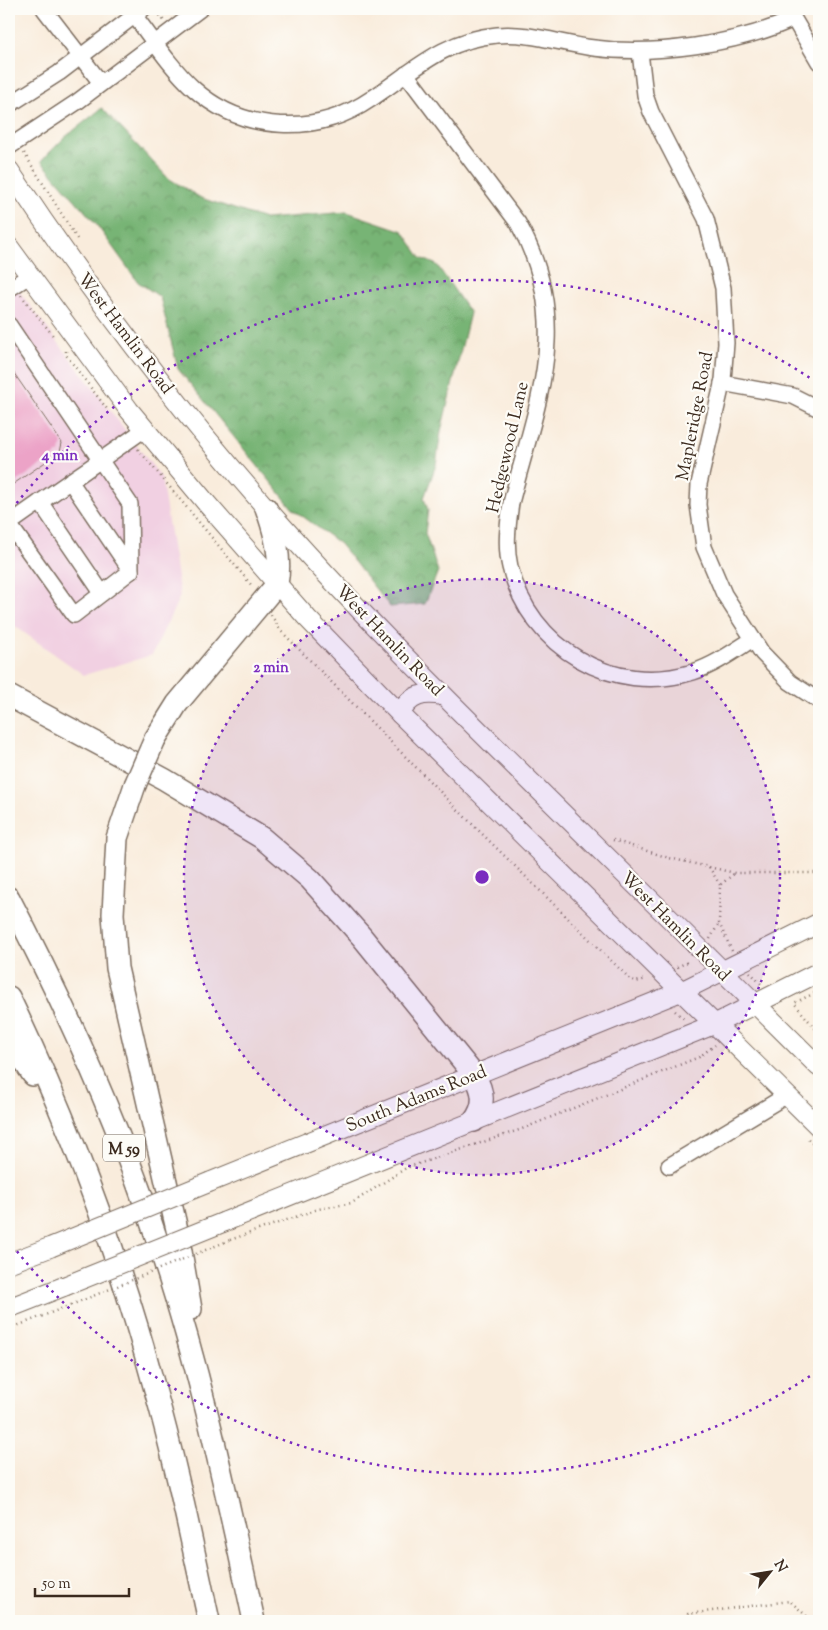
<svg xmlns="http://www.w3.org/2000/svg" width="828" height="1630" font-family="'Sorts Mill Goudy',serif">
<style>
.built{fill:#f1d0e2}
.forest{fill:url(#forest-crowns);stroke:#596f49}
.building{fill:#eca3c7}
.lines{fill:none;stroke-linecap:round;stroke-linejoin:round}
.minor-casing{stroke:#7e6e60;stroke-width:18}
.major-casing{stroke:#7e6e60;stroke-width:21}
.highway-casing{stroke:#7e6e60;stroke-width:24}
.path{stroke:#7e6e60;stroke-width:2.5;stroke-dasharray:1 4;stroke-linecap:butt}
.minor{stroke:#fff;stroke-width:15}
.major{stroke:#fff;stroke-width:19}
.highway{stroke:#fff;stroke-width:21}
.major-bridge-casing{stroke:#7e6e60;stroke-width:21;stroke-linecap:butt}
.highway-bridge-casing{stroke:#7e6e60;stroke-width:24;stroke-linecap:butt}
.path-bridge{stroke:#7e6e60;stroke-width:2.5;stroke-dasharray:1 4;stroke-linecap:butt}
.major-bridge{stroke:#fff;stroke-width:19}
.highway-bridge{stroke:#fff;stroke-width:21}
.ring{fill:none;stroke:#7b2cbf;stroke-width:2.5;stroke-dasharray:2.5 5}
.labels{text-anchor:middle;stroke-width:4.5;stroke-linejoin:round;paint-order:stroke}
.shield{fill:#fdfcf7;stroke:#75695f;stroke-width:1}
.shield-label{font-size:16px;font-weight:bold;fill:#3b2a1e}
.street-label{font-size:18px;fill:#3b2a1e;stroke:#fdfcf7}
.centre{fill:#7b2cbf;stroke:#fdfcf7;stroke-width:2.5}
.ring-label{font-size:15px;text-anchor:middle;font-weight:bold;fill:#7b2cbf;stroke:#fdfcf7;stroke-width:4.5;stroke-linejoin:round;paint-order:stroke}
</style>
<defs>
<pattern id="forest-crowns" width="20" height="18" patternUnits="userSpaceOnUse" patternTransform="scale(1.25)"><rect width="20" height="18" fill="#77b474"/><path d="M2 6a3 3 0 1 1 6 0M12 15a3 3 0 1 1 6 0" fill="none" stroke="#63935f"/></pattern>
</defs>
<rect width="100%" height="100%" fill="#fdfcf7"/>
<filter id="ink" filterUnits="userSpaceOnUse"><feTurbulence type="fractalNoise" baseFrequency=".02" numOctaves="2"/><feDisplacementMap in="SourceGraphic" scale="10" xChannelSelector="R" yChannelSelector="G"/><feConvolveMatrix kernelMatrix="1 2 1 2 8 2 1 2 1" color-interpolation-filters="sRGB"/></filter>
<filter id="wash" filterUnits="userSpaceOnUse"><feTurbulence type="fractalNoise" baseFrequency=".0096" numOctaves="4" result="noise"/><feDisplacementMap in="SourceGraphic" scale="20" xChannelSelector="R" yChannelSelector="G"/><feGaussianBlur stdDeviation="1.12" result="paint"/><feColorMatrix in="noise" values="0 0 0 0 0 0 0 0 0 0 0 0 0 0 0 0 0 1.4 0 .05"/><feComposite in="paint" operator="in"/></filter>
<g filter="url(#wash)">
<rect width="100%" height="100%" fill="#f9ecdc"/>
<path class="built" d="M 9,278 L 161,477 L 180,596 L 152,655 L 84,675 L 9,622 Z"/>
<path class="forest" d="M 102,108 L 168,178 L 201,198 L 265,219 L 347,212 L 403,231 L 421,258 L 437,265 L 470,313 L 441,431 L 436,465 L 424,498 L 428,510 L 425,533 L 438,571 L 425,604 L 390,607 L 340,544 L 293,509 L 178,369 L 160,297 L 138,282 L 96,224 L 41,161 L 64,138 Z"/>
<g id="blocks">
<path class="building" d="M 9,366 L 62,443 L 60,452 L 9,487 Z"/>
</g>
</g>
<g filter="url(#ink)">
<use href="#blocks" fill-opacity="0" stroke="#7e6e60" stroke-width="1"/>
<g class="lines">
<g class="minor-casing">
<g id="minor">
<path d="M 44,9 L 101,83"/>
<path d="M 788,9 L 819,62"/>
<path d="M 134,15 C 153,40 171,68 194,89 C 243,133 317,136 371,99 C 412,72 445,39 497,35 C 530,32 561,44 594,48 C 653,56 739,44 793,19"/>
<path d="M 640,52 L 645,95 L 651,112 L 706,219 L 723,288 L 726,343 L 723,380 L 699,484 L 698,505 L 704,547 L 724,594 L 762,653 L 790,682 L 819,701"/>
<path d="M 406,74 L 518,223 C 574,323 537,401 511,503 C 508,524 505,546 510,567 C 530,648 613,697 693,672 C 715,665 734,651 753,639"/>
<path d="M 9,105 L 59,73 L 143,9"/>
<path d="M 9,147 L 77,102 L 200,9"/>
<path d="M 9,289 L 29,276"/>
<path d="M 9,325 L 130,504 L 131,571 L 74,615 L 9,524 C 54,492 100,461 145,429"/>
<path d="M 722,383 L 793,396 L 819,409"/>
<path d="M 70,481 L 131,571"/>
<path d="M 40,502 L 102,593"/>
<path d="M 669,1166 L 787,1095"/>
</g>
</g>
<g class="major-casing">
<g id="major">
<path d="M 9,170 C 87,288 173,402 267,509 C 354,608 448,700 542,793 C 635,884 727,975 819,1067"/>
<path d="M 9,247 L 129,410 L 208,505 L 307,618 L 400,714 L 819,1127"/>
<path d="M 400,714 C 410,694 424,692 444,696"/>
<path d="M 210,1182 L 682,991 L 819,923"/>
<path d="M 224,1222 L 715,1024 L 819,972"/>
<path d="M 9,1263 L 51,1247"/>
<path d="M 9,1308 L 65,1286"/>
</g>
</g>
<g class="highway-casing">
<g id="highway">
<path d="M 9,696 L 164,779 L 262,838 L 310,879 L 362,937 L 474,1075 C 484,1091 486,1105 474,1121"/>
<path d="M 155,739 L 177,704 L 277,584 C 282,558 275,532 266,508"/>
<path d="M 135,785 L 117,838 L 113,914 L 117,968 L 178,1234 L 191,1309"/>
<path d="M 9,898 C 66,1007 117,1120 156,1237 C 199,1362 226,1492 254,1621"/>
<path d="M 9,997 C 69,1122 118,1252 154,1386 C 176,1464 192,1543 209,1621"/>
<path d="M 9,1039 L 33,1075"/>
</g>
</g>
<g class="path">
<path d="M 157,11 L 164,21"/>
<path d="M 24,153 L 79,242"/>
<path d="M 21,295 L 55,338"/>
<path d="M 66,351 L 66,355 L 107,409"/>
<path d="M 138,449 L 253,587"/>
<path d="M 271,615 L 281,631 L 476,828 L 629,978 L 636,982 L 646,979"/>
<path d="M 613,840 L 669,858 L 735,873 L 819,873"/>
<path d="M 709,867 L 720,885"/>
<path d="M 710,939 L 719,923"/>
<path d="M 732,951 L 719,923 L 720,885 L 735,873"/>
<path d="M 677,967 L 690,961"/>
<path d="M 750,972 L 762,985"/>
<path d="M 819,991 L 794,1003 L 819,1033"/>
<path d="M 675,1011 L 686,1021"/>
<path d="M 818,1031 L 819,1025"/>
<path d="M 808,1139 L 819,1150"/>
<path d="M 230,1240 L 318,1209 L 352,1203 L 406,1168 L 522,1129 L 699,1057 L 715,1045"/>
<path d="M 9,1329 L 71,1305"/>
<path d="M 680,1621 L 688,1614 L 790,1601 L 811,1620"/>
<path d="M 796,1621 L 800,1618 L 818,1621"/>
</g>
<use href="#minor" class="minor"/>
<use href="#major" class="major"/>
<use href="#highway" class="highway"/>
<g class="major-bridge-casing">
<g id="major-bridge">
<path d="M 51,1247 L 210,1182"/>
<path d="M 65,1286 L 224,1222"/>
</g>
</g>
<g class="highway-bridge-casing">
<path id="highway-bridge" d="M 135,785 L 155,739"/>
</g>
<path class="path-bridge" d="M 71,1305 L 230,1240"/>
<use href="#major-bridge" class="major-bridge"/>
<use href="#highway-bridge" class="highway-bridge"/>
</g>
</g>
<circle cx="482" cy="877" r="298" fill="#7b2cbf" fill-opacity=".12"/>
<g class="ring">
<circle cx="482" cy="877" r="298"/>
<path d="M816 1372A597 597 0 0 1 12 1245M12 509A597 597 0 0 1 816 382"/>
</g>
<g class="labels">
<rect class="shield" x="103" y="1134.5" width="42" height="27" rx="4"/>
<g class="shield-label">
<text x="124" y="1154">M 59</text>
</g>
<g class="street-label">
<text transform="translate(126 333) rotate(53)" y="6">West Hamlin Road</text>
<text transform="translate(694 416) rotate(-79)" y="6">Mapleridge Road</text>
<text transform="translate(507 447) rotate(-77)" y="6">Hedgewood Lane</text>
<text transform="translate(390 640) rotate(46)" y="6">West Hamlin Road</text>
<text transform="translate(676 926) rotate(45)" y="6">West Hamlin Road</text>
<text transform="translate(416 1098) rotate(-22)" y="6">South Adams Road</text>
</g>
</g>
<circle cx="482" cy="877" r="8" class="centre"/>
<g class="ring-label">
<text x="60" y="460">4 min</text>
<text x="271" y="672">2 min</text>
</g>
<rect width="828" height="1630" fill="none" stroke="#fdfcf7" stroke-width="30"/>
<g transform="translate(770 1572) rotate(60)" stroke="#fdfcf7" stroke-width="4" paint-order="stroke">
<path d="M0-4L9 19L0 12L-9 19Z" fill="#3b2a1e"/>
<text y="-8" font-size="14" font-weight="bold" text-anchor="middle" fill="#3b2a1e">N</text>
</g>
<path d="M35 1588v8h94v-8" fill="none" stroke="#3b2a1e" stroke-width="2.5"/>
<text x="42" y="1588" font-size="15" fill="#3b2a1e" stroke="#fdfcf7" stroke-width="4" paint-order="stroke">50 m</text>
</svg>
